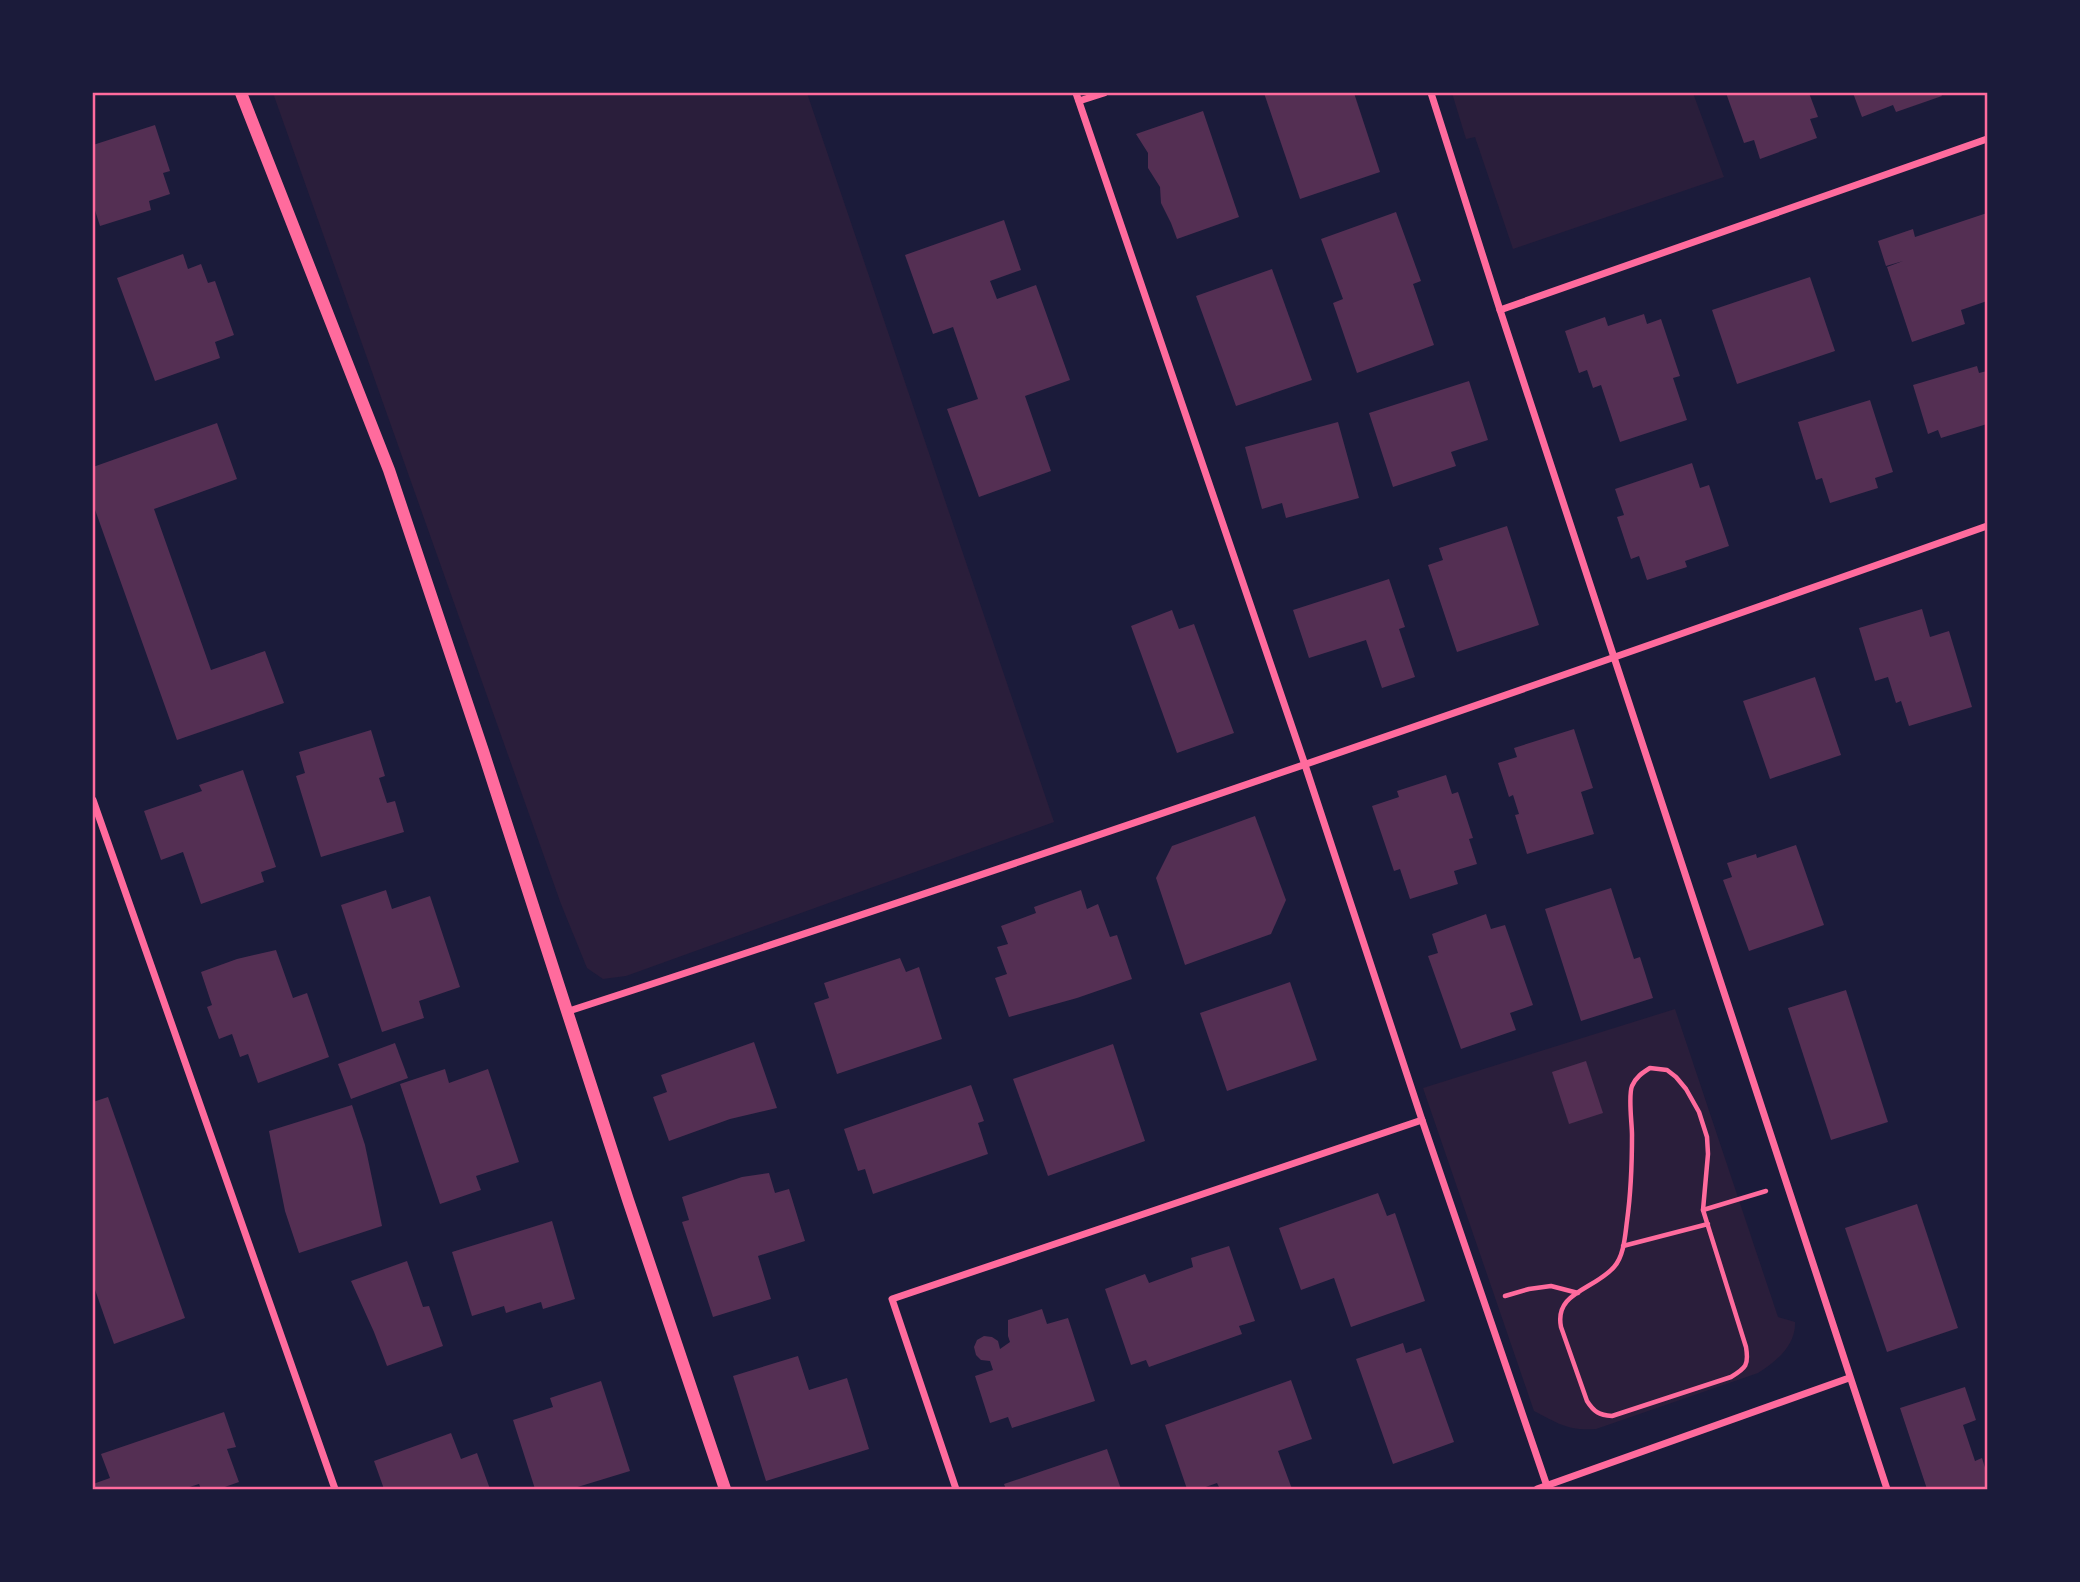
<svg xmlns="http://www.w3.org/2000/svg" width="2080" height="1582" font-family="'Roboto Serif',serif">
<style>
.green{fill:#2a1e3b}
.building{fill:#542f53}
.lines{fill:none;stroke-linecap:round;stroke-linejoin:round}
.path{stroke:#ff6b9d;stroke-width:4.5}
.minor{stroke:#ff6b9d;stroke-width:7}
.tertiary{stroke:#ff6b9d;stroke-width:12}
.neatline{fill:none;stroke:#ff6b9d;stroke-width:2.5}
</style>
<rect width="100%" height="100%" fill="#1b1b3a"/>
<g class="green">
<path d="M 273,93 L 807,93 L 1054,822 L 626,976 L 603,979 L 587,968 L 561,904 Z"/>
<path d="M 1452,93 L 1693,93 L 1724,177 L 1513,249 L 1475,137 L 1466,139 Z"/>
<path d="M 1675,1009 L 1778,1317 L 1795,1322 C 1796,1345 1776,1362 1758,1373 L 1596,1429 C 1567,1431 1558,1423 1534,1411 L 1423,1088 Z"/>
</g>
<g class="building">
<path d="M 1264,93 L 1354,93 L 1380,172 L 1300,199 Z"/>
<path d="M 1726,93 L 1809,93 L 1818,117 L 1810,119 L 1817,138 L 1760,159 L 1754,140 L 1744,143 Z"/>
<path d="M 1853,93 L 1940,93 L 1942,96 L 1896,112 L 1893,105 L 1862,117 Z"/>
<path d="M 1203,111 L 1239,217 L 1177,239 L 1171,223 L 1161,203 L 1160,187 L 1148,168 L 1148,153 L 1136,134 Z"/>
<path d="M 155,125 L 170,171 L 163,173 L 170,194 L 149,201 L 151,210 L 100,226 L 93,204 L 93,145 Z"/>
<path d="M 1396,212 L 1421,281 L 1413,284 L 1434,345 L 1357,373 L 1333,303 L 1343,299 L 1321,239 Z"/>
<path d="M 1987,213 L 1987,301 L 1961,310 L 1965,324 L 1912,342 L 1887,267 L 1903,261 L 1886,266 L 1878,241 L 1913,229 L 1915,237 Z"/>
<path d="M 1004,220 L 1021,270 L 990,281 L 997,299 L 1036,285 L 1070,380 L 1025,396 L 1051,471 L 979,497 L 947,409 L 978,399 L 953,327 L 933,334 L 905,255 Z"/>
<path d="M 183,254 L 188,269 L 201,264 L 208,283 L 215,281 L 234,335 L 215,342 L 220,358 L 155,381 L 117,278 Z"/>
<path d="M 1272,269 L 1312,380 L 1236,406 L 1196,296 Z"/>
<path d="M 1810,277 L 1835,351 L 1737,384 L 1712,310 Z"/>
<path d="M 1644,314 L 1647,324 L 1661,319 L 1680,376 L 1673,378 L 1687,420 L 1620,442 L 1601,385 L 1593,388 L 1587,370 L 1579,373 L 1565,331 L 1605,317 L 1608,326 Z"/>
<path d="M 1977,366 L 1979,373 L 1987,371 L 1987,424 L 1941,438 L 1938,430 L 1928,434 L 1913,385 Z"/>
<path d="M 1469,381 L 1488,440 L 1451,452 L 1456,466 L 1393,487 L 1369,413 Z"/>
<path d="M 1870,400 L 1893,472 L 1875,478 L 1878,488 L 1830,503 L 1822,478 L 1816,480 L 1798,422 Z"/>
<path d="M 1338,422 L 1359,498 L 1286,518 L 1282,503 L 1262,509 L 1245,447 Z"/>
<path d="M 217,423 L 237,479 L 154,509 L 211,670 L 265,651 L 284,703 L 177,740 L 93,504 L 93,467 Z"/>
<path d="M 1692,463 L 1700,488 L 1709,485 L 1729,546 L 1685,561 L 1687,567 L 1647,580 L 1639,556 L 1631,559 L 1617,517 L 1624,515 L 1615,489 Z"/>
<path d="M 1507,526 L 1539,625 L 1457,652 L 1428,565 L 1443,560 L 1439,548 Z"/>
<path d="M 1389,579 L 1405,627 L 1399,629 L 1415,677 L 1382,688 L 1366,640 L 1309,658 L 1293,610 Z"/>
<path d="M 1922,609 L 1930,637 L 1949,631 L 1972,707 L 1909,726 L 1901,701 L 1896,703 L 1888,677 L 1875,681 L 1859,628 Z"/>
<path d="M 1172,610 L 1179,629 L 1194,624 L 1234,733 L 1177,753 L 1131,626 Z"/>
<path d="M 1815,677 L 1841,755 L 1770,779 L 1743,701 Z"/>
<path d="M 1574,729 L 1593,788 L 1581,792 L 1594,834 L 1527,854 L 1515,815 L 1519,814 L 1513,795 L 1509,797 L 1498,763 L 1517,757 L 1514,748 Z"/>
<path d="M 371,730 L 385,776 L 379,778 L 387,803 L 395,801 L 404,832 L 321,857 L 296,776 L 305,773 L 299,752 Z"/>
<path d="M 243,770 L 276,867 L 261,872 L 264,882 L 201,904 L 183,852 L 161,860 L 144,811 L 202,791 L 199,785 Z"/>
<path d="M 1446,775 L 1452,794 L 1458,792 L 1473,838 L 1469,839 L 1477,864 L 1454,871 L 1458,884 L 1410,899 L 1400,869 L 1394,871 L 1372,806 L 1399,797 L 1397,791 Z"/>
<path d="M 1255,816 L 1286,900 L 1271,934 L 1185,965 L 1156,878 L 1172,846 Z"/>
<path d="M 1796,845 L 1824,925 L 1749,951 L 1723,880 L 1732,877 L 1727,863 L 1756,854 L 1757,858 Z"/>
<path d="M 1611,888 L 1634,959 L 1640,957 L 1653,998 L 1581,1021 L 1545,909 Z"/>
<path d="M 386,890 L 392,909 L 430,896 L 460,987 L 419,1001 L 424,1018 L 382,1032 L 341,905 Z"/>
<path d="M 1081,890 L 1087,909 L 1098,904 L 1110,937 L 1117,935 L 1132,979 L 1077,998 L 1009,1017 L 995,978 L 1007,974 L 997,947 L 1008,944 L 1001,926 L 1036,913 L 1034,907 Z"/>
<path d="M 1486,914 L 1491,929 L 1505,925 L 1533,1005 L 1510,1013 L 1516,1030 L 1461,1049 L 1428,956 L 1438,953 L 1432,934 Z"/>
<path d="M 276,950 L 293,998 L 307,993 L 329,1057 L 258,1083 L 248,1054 L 240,1057 L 232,1034 L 219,1039 L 207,1007 L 212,1005 L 201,972 L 237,959 Z"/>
<path d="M 900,958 L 906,972 L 919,967 L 942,1039 L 837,1074 L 814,1003 L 829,998 L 824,983 Z"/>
<path d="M 1290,982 L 1317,1060 L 1227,1091 L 1200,1013 Z"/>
<path d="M 1846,990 L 1888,1122 L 1831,1140 L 1788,1008 Z"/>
<path d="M 754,1042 L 777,1108 L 730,1119 L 669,1141 L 653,1097 L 667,1092 L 661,1075 Z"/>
<path d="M 395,1043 L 408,1078 L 351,1099 L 338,1064 Z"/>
<path d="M 1113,1044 L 1145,1141 L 1048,1176 L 1013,1079 Z"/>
<path d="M 1586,1061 L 1603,1113 L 1569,1124 L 1552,1072 Z"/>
<path d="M 445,1069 L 449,1083 L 488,1069 L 519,1162 L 476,1176 L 481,1190 L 440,1204 L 400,1084 Z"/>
<path d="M 971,1085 L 984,1121 L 978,1123 L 988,1154 L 873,1194 L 865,1169 L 858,1171 L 844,1129 Z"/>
<path d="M 108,1097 L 185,1318 L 114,1344 L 93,1284 L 93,1102 Z"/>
<path d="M 352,1105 L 365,1145 L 382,1226 L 299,1253 L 285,1211 L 269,1131 Z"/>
<path d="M 769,1173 L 775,1193 L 789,1189 L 805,1241 L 758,1256 L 771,1299 L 713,1317 L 682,1222 L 689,1220 L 682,1197 L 742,1177 Z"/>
<path d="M 1378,1193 L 1387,1216 L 1395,1213 L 1425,1301 L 1351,1327 L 1334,1278 L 1301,1290 L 1279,1228 Z"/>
<path d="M 1917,1204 L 1958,1328 L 1887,1352 L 1845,1228 Z"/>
<path d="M 552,1221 L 575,1299 L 543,1309 L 541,1302 L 506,1313 L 504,1306 L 472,1316 L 452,1252 Z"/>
<path d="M 1229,1246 L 1255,1321 L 1239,1326 L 1242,1334 L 1149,1367 L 1146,1360 L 1131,1365 L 1105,1289 L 1145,1274 L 1149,1283 L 1193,1267 L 1191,1258 Z"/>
<path d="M 407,1261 L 423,1307 L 429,1306 L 443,1346 L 387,1366 L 374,1332 L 351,1281 Z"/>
<path d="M 1042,1309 L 1047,1324 L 1068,1318 L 1095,1401 L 1012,1428 L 1008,1417 L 990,1423 L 975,1376 L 993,1370 L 990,1361 L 981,1360 L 976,1355 L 974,1347 L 977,1340 L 984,1336 L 992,1337 L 998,1341 L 1000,1349 L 1010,1342 L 1008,1336 L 1008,1320 Z"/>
<path d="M 1403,1343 L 1406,1353 L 1421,1348 L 1454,1442 L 1393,1464 L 1356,1359 Z"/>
<path d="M 798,1356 L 809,1390 L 847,1378 L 869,1449 L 766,1481 L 733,1376 Z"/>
<path d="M 1291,1380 L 1312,1439 L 1278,1451 L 1292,1489 L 1220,1489 L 1217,1483 L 1200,1489 L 1187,1489 L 1165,1425 Z"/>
<path d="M 601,1381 L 630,1471 L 571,1489 L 535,1489 L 513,1420 L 553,1407 L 550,1398 Z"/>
<path d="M 1965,1387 L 1976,1420 L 1963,1425 L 1975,1461 L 1982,1458 L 1987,1474 L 1987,1489 L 1927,1489 L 1900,1408 Z"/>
<path d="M 224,1412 L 236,1447 L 227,1449 L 239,1482 L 219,1489 L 201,1489 L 199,1484 L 183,1489 L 93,1489 L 93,1484 L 110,1478 L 101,1454 Z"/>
<path d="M 451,1433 L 461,1459 L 477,1453 L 490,1489 L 384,1489 L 374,1461 Z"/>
<path d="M 1107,1449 L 1121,1489 L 1006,1489 L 1004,1484 Z"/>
</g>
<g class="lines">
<g class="path">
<path d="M 1650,1068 L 1667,1070 L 1676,1077 L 1686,1089 L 1699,1112 L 1707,1137 L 1708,1154 L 1703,1210 L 1746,1347 C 1749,1365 1746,1368 1731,1377 L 1612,1416 C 1599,1415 1594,1412 1587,1401 L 1561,1327 C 1554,1292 1594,1290 1614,1267 C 1624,1256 1625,1236 1627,1221 C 1631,1192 1632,1164 1632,1135 C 1632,1123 1628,1096 1632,1086 C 1636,1077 1642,1073 1650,1068 Z"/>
<path d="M 1703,1210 L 1766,1191"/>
<path d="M 1623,1246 L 1708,1224"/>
<path d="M 1505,1296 L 1529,1289 L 1551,1286 L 1578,1293"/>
</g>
<g class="minor">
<path d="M 1076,93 L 1305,765 L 1422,1120 L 1548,1489"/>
<path d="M 1431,93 L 1500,310 L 1887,1489"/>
<path d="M 1079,101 L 1104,93"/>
<path d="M 1500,310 L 1987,139"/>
<path d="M 93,800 L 335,1489"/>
<path d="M 569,1011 C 1044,857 1516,693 1987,526"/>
<path d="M 956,1489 L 892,1299 L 1422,1120"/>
<path d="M 1537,1489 L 1849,1378"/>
</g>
<path class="tertiary" d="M 241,93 L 389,470 L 483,751 L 628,1200 L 725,1489"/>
</g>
<rect width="2080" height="1582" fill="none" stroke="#1b1b3a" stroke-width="189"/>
<rect x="94" y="94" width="1892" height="1394" class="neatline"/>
</svg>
